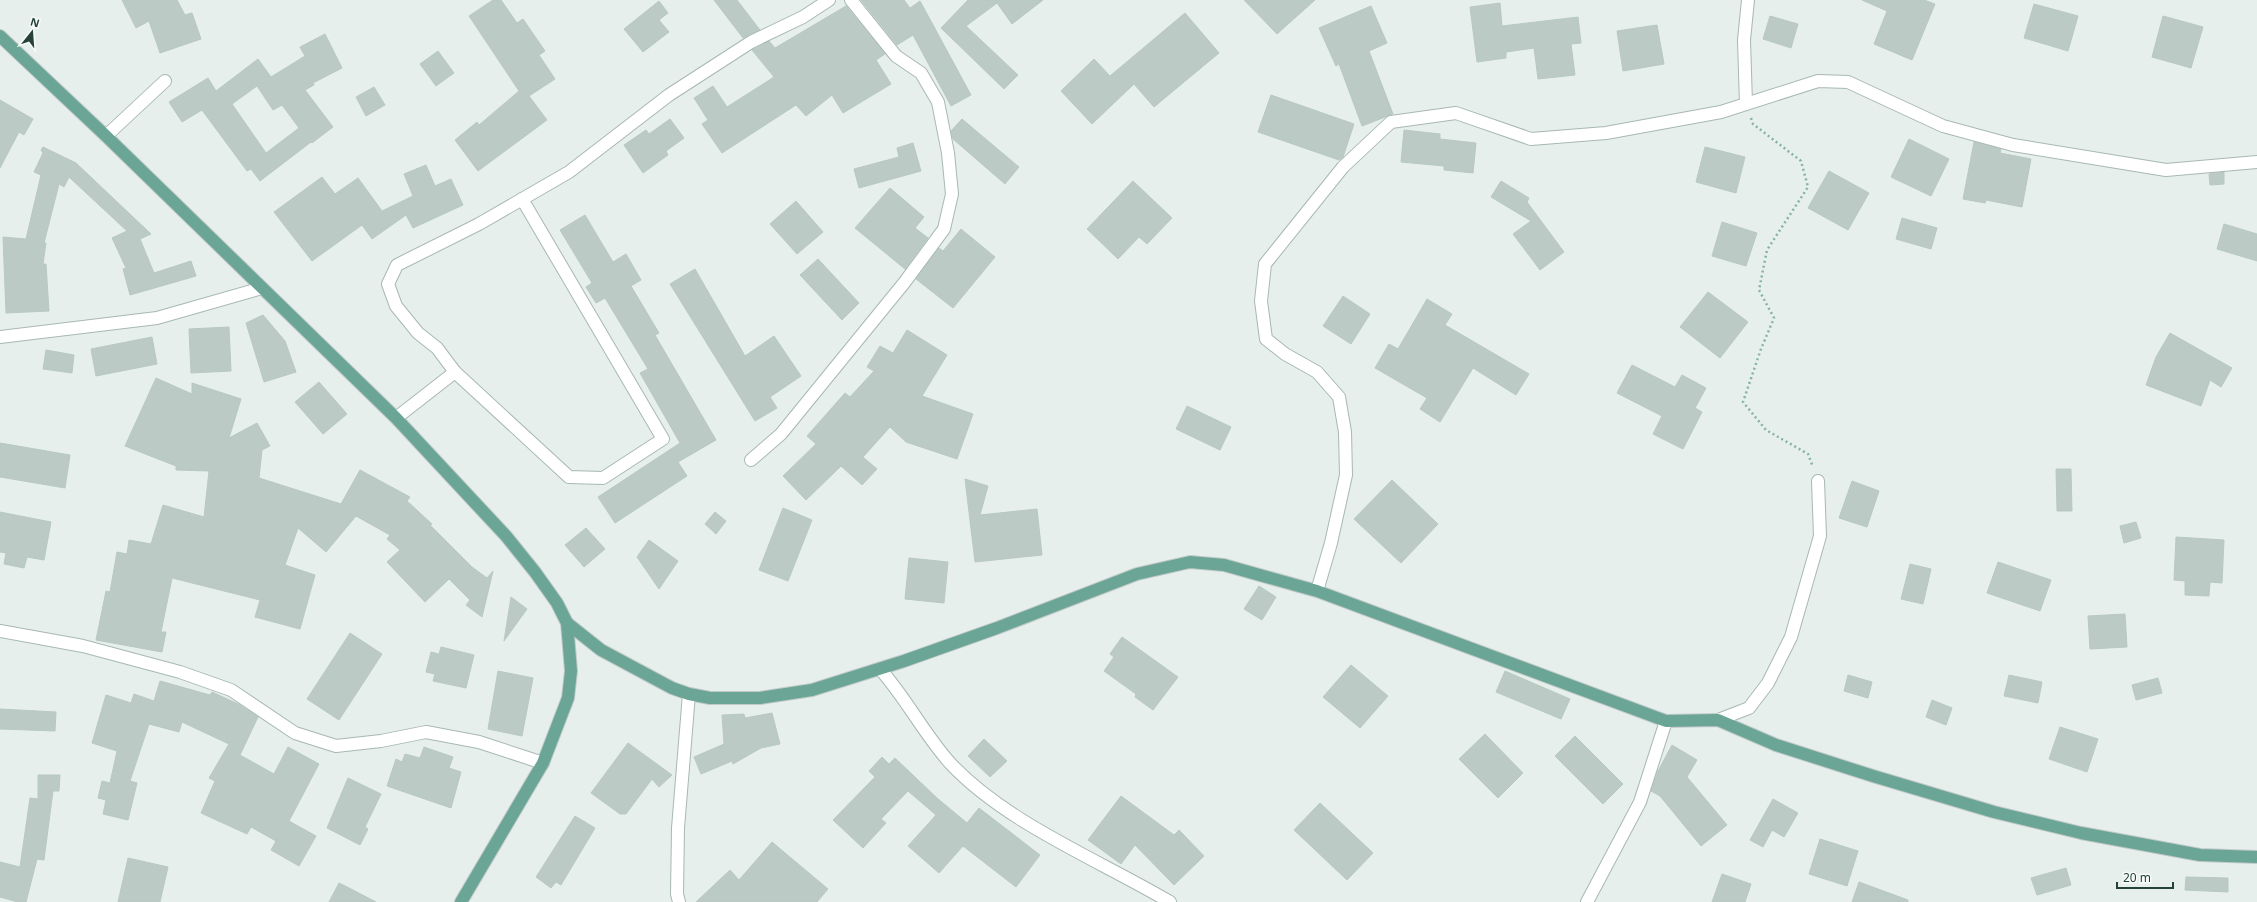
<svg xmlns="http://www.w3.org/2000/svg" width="2257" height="902" font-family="'Noto Sans',sans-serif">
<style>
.building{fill:#bbcac4;stroke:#b8c9c2;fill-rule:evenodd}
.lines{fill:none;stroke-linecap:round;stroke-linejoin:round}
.minor-casing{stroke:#a8b8b2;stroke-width:14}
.major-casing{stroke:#c2cac8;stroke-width:14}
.path{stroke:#86b3a5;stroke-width:2.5;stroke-dasharray:2 3;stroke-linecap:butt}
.minor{stroke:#fff;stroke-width:12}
.major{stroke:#6aa596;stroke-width:12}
</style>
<rect width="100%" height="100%" fill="#e6efeb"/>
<g class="building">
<path d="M 122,0 L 177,0 L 185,15 L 192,13 L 201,39 L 160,53 L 149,21 L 136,28 Z"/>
<path d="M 493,0 L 501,0 L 517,23 L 523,19 L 545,51 L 539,55 L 555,79 L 529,96 L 547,120 L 478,171 L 455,140 L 477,122 L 479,125 L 519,91 L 469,16 Z"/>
<path d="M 714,0 L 737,0 L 760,30 L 743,38 Z"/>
<path d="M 861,0 L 904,0 L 910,8 L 920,1 L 971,95 L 951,106 L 913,35 L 897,45 Z"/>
<path d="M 968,0 L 1043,0 L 1012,24 L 997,3 L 966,26 L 1018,75 L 1004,89 L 941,28 Z"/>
<path d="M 1244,0 L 1315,0 L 1277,34 Z"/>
<path d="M 1862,0 L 1924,0 L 1935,4 L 1912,60 L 1874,44 L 1887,11 Z"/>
<path d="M 659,1 L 668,13 L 659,20 L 669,32 L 643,52 L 624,29 Z"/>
<path d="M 1500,3 L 1502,26 L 1578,17 L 1581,43 L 1571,44 L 1575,75 L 1538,79 L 1534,48 L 1506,52 L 1506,58 L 1477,62 L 1470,7 Z"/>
<path d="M 2034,4 L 2078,16 L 2068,51 L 2024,38 Z"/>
<path d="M 846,6 L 885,54 L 876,60 L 891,84 L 843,113 L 832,95 L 806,116 L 796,105 L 722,153 L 702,124 L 708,120 L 694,98 L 713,86 L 727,107 L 774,77 L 752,50 L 769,41 L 775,48 Z"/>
<path d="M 1371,6 L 1387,43 L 1369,51 L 1393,114 L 1362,126 L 1339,64 L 1336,66 L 1319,28 Z"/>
<path d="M 1185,13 L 1219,53 L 1154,107 L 1134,84 L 1092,124 L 1061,91 L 1094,59 L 1110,76 Z"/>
<path d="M 1770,16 L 1798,24 L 1791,48 L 1763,39 Z"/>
<path d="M 2163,16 L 2203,27 L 2191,68 L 2152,57 Z"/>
<path d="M 1657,25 L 1664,64 L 1623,71 L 1617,31 Z"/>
<path d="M 325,34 L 342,68 L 313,83 L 314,85 L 305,90 L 333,127 L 312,143 L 311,142 L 260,181 L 251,169 L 247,171 L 202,110 L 182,122 L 169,102 L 208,78 L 216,91 L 258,59 L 271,77 L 305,56 L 300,47 ZM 257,86 L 273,110 L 282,105 L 299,128 L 266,153 L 232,104 Z"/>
<path d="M 438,51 L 454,73 L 436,86 L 420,64 Z"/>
<path d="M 374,87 L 385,105 L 366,116 L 356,97 Z"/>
<path d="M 1271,95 L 1354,124 L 1343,157 L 1339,160 L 1258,132 Z"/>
<path d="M 0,100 L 33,119 L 24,135 L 19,132 L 0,168 Z"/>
<path d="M 670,119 L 684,138 L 666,151 L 668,155 L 643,173 L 624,145 L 646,130 L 649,134 Z"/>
<path d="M 962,119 L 1019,167 L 1005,184 L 953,139 L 951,131 Z"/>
<path d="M 1404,130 L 1440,134 L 1440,139 L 1476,143 L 1473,173 L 1444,170 L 1444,166 L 1401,162 Z"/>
<path d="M 1909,139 L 1949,159 L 1931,196 L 1891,177 Z"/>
<path d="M 1974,142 L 2001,149 L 2000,153 L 2031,159 L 2022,207 L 1986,200 L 1985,203 L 1963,199 Z"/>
<path d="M 913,143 L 921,171 L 859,188 L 854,169 L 899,157 L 897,148 Z"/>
<path d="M 43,147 L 76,163 L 151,234 L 140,239 L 154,273 L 191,261 L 196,276 L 130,295 L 123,269 L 126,268 L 112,238 L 127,231 L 69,177 L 64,187 L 59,184 L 44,243 L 46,243 L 43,264 L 46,264 L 49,311 L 6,313 L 3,237 L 26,239 L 41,175 L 34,172 L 43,153 L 41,150 Z"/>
<path d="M 1705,147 L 1745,157 L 1736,193 L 1696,182 Z"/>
<path d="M 426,165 L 435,186 L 451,179 L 463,205 L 413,228 L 406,215 L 372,239 L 362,225 L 312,261 L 274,212 L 322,177 L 335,194 L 358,178 L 382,211 L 413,196 L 404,174 Z"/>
<path d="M 1829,171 L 1869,193 L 1848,230 L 1808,208 Z"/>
<path d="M 2224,172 L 2224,184 L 2210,185 L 2209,174 Z"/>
<path d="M 1133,181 L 1172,218 L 1147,244 L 1139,237 L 1118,259 L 1087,229 Z"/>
<path d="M 1501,181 L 1529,198 L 1527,202 L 1564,252 L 1540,270 L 1513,234 L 1531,221 L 1491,197 Z"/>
<path d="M 890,188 L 924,217 L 915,228 L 928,238 L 905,269 L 855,228 Z"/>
<path d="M 796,201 L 823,232 L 797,254 L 770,224 Z"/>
<path d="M 585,215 L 613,262 L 626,254 L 641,280 L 631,286 L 659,333 L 655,335 L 716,440 L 678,462 L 687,476 L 615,523 L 598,497 L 680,443 L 640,373 L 648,369 L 605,298 L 596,303 L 586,287 L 592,283 L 560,230 Z"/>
<path d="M 1902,218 L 1937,228 L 1931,249 L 1896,239 Z"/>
<path d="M 1722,222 L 1757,233 L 1746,266 L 1712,256 Z"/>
<path d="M 2224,224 L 2257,234 L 2257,261 L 2217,249 Z"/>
<path d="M 961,229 L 995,257 L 953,308 L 916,279 L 939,248 L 943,251 Z"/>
<path d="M 818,259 L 859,303 L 842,320 L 800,275 Z"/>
<path d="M 695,269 L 745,356 L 774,336 L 801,376 L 770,397 L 777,408 L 755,421 L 670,284 Z"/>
<path d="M 1708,292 L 1748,322 L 1720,358 L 1680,327 Z"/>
<path d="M 1343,296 L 1370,314 L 1351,344 L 1323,326 Z"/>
<path d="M 1427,299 L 1452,314 L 1445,325 L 1529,374 L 1516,395 L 1473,368 L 1440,422 L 1420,409 L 1427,398 L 1375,368 L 1389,344 L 1398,349 Z"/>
<path d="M 263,315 L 285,341 L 296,372 L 264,382 L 246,323 Z"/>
<path d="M 229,327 L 231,371 L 191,373 L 189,329 Z"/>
<path d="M 907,330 L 947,355 L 922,396 L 973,414 L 957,459 L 906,442 L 890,427 L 863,457 L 877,469 L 862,485 L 841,466 L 806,500 L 783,476 L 816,444 L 807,436 L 845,393 L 850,397 L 874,371 L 867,367 L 880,346 L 893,353 Z"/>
<path d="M 2170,333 L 2232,368 L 2221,387 L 2210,380 L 2201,406 L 2146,385 L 2156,357 Z"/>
<path d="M 152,337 L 157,364 L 96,376 L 91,349 Z"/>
<path d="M 46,350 L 74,355 L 72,373 L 43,369 Z"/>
<path d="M 1632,365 L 1675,387 L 1682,375 L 1706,388 L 1695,408 L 1702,412 L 1683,449 L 1653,434 L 1662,416 L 1617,393 Z"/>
<path d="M 156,378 L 192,394 L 192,383 L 241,399 L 229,438 L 257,423 L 270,446 L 262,450 L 259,478 L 341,504 L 360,470 L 410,497 L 407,501 L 432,524 L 430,525 L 472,567 L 487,578 L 493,571 L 482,617 L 466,605 L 470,600 L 449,579 L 425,602 L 387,562 L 400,550 L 387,539 L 390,535 L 356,516 L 326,552 L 298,528 L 285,565 L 315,575 L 300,629 L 255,617 L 260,600 L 172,578 L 161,632 L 166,632 L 162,652 L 96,640 L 106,591 L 110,592 L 117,552 L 127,554 L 129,540 L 151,544 L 163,505 L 204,517 L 209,471 L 176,470 L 176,466 L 125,446 Z"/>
<path d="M 319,382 L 347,414 L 323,434 L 295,402 Z"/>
<path d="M 1187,406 L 1231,427 L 1220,450 L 1176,429 Z"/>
<path d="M 0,443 L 70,455 L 65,488 L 0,477 Z"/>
<path d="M 2056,469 L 2071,469 L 2072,511 L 2057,511 Z"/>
<path d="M 965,479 L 988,486 L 980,515 L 1037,509 L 1042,555 L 975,562 Z"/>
<path d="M 1392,480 L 1438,524 L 1401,563 L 1354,519 Z"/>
<path d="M 1852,481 L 1879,491 L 1867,527 L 1839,518 Z"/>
<path d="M 783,508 L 812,520 L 788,581 L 759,570 Z"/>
<path d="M 0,512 L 51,522 L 44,560 L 27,557 L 24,568 L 4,564 L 6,553 L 0,552 Z"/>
<path d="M 715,512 L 726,521 L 716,534 L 705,524 Z"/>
<path d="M 2136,522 L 2141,538 L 2124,543 L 2120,526 Z"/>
<path d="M 586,528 L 605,549 L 584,567 L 565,545 Z"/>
<path d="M 2176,537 L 2224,540 L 2222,583 L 2210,582 L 2209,596 L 2185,595 L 2185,581 L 2174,580 Z"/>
<path d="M 649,540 L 678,561 L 659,589 L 637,557 Z"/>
<path d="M 909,558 L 948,562 L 944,603 L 905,599 Z"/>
<path d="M 1998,562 L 2051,580 L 2040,611 L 1987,593 Z"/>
<path d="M 1910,564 L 1931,569 L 1923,604 L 1901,599 Z"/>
<path d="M 1259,586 L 1276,597 L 1262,620 L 1244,609 Z"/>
<path d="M 511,597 L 527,609 L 504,641 Z"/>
<path d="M 2125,614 L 2127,647 L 2090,649 L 2088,616 Z"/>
<path d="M 350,633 L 382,654 L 339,720 L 307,699 Z"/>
<path d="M 1122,637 L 1178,677 L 1153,710 L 1135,697 L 1136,694 L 1104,671 L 1114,657 L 1110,654 Z"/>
<path d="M 441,647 L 474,655 L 466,688 L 433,681 L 435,674 L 426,672 L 431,652 L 439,654 Z"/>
<path d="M 1351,665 L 1388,696 L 1360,728 L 1323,697 Z"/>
<path d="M 498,671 L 533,678 L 522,736 L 488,729 Z"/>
<path d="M 1505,671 L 1570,699 L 1561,719 L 1496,692 Z"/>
<path d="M 1848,675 L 1872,682 L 1868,698 L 1844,691 Z"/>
<path d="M 2009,675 L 2042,682 L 2038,703 L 2004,696 Z"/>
<path d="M 2158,678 L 2162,693 L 2136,700 L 2132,685 Z"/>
<path d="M 160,681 L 210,695 L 212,692 L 238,704 L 258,717 L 240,755 L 274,774 L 288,747 L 319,764 L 289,821 L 316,836 L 299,866 L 271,850 L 276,841 L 251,827 L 247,834 L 201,813 L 215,781 L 209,778 L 229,744 L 182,722 L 179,732 L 149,724 L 130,781 L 137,783 L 128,820 L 103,814 L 106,800 L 98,798 L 102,781 L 110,783 L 117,751 L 92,743 L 106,695 L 131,703 L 134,694 L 154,701 Z"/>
<path d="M 1932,700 L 1952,708 L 1946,725 L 1926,717 Z"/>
<path d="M 0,709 L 56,712 L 55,731 L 0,729 Z"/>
<path d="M 772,713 L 780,744 L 761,748 L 733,764 L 732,761 L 701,774 L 694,757 L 724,744 L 722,715 L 744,714 L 745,718 Z"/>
<path d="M 2060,727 L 2098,739 L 2087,772 L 2049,759 Z"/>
<path d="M 1485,734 L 1523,773 L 1498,798 L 1459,759 Z"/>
<path d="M 1575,736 L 1623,784 L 1603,804 L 1555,756 Z"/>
<path d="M 984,739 L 1007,761 L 990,777 L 968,756 Z"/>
<path d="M 628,743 L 672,775 L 659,787 L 652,779 L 626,814 L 620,814 L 591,793 Z"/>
<path d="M 1672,745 L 1697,760 L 1687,777 L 1727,825 L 1701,846 L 1660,796 L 1651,791 L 1658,771 Z"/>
<path d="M 424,747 L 453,757 L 449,768 L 461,772 L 451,808 L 387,786 L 396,759 L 402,762 L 405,754 L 420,758 Z"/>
<path d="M 882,757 L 889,764 L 895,758 L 937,798 L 967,823 L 979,808 L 1040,855 L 1016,887 L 963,846 L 939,873 L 908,846 L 936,815 L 908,791 L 881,819 L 886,823 L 863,848 L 833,820 L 875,777 L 869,771 Z"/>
<path d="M 38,775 L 60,775 L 59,791 L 53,791 L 44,860 L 37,859 L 26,902 L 18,902 L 0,897 L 0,862 L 20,867 L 30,798 L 38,799 Z"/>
<path d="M 348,778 L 381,794 L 365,827 L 368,829 L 360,845 L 327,828 Z"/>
<path d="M 1121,796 L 1174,835 L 1179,830 L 1204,856 L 1174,885 L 1135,845 L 1121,864 L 1088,840 Z"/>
<path d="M 1773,799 L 1798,813 L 1784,837 L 1772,830 L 1763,847 L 1750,840 Z"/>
<path d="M 1320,803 L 1373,853 L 1347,880 L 1294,830 Z"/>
<path d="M 575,816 L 595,828 L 561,885 L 556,882 L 551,888 L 536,877 Z"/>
<path d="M 1820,839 L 1858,851 L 1847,886 L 1809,874 Z"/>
<path d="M 772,842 L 828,889 L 817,902 L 696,902 L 730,870 L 739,880 Z"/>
<path d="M 128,858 L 168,867 L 160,902 L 118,902 Z"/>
<path d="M 2066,868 L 2071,885 L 2037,895 L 2031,878 Z"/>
<path d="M 1722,874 L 1751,884 L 1745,902 L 1712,902 Z"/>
<path d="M 2186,877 L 2228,878 L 2228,892 L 2185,890 Z"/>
<path d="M 1859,882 L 1908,900 L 1908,902 L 1852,902 Z"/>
<path d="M 339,883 L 353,890 L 376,902 L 329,902 Z"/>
</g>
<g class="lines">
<g class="minor-casing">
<g id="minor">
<path d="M 1746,104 L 1744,40 L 1748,0"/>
<path d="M 106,136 L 165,81"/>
<path d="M 0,337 L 157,318 L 262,288"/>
<path d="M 455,372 L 569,477 L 603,478 L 663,439 L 522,199"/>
<path d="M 396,418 L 455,372 L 437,348 L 418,333 L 396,306 L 388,284 L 397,265 L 479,224 L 569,172 L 669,95 L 751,42 L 803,17 L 829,0"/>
<path d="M 751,460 L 781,434 L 904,283 L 944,229 L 952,194 L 948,153 L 938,102 L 921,73 L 896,56 L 851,0"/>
<path d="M 1317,591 L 1331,543 L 1346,475 L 1345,432 L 1339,397 L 1317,372 L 1285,354 L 1266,339 L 1261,301 L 1265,264 L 1343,167 L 1391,122 L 1456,113 L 1531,139 L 1606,133 L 1721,112 L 1818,81 L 1848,82 L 1943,126 L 2013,145 L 2166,170 L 2257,162"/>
<path d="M 0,631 L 83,646 L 180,672 L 231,690 L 295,733 L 336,746 L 381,741 L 426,732 L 479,742 L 543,763"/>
<path d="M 880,669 C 906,698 924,734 950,763 C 1006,823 1099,860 1170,902"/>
<path d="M 1718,720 L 1749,708 L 1768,683 L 1791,637 L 1820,536 L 1818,481"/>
<path d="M 679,902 L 677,894 L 678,828 L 689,694"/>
<path d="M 1587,902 L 1640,802 L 1666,721"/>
</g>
</g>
<g class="major-casing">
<g id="major">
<path d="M 0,36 L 106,136 L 396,418 L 506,536 L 535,572 L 557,603 L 567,623 L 571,671 L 568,698 L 543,763 L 461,902"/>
<path d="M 567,623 L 601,650 L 672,688 L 689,694 L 710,698 L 760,698 L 812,690 L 904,661 L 997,628 L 1137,574 L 1190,562 L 1224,565 L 1317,591 L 1666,721 L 1718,720 L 1776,745 L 1873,776 L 1994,812 L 2081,833 L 2200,855 L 2257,857"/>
</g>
</g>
<path class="path" d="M 1751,118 L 1753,124 L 1801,161 L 1808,187 L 1767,250 L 1759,290 L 1774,318 L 1761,349 L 1743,402 L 1766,430 L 1808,454 L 1813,467"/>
<use href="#minor" class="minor"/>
<use href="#major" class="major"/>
</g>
<g transform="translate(32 32) rotate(17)" stroke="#f7fbf9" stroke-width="3" paint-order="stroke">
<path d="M0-3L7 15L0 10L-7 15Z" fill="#24423a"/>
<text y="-6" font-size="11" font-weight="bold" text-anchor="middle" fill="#24423a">N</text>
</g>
<path d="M2117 882v6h56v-6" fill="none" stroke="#24423a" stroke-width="2"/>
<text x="2123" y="882" font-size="12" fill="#24423a" stroke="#f7fbf9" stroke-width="3" paint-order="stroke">20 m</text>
</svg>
